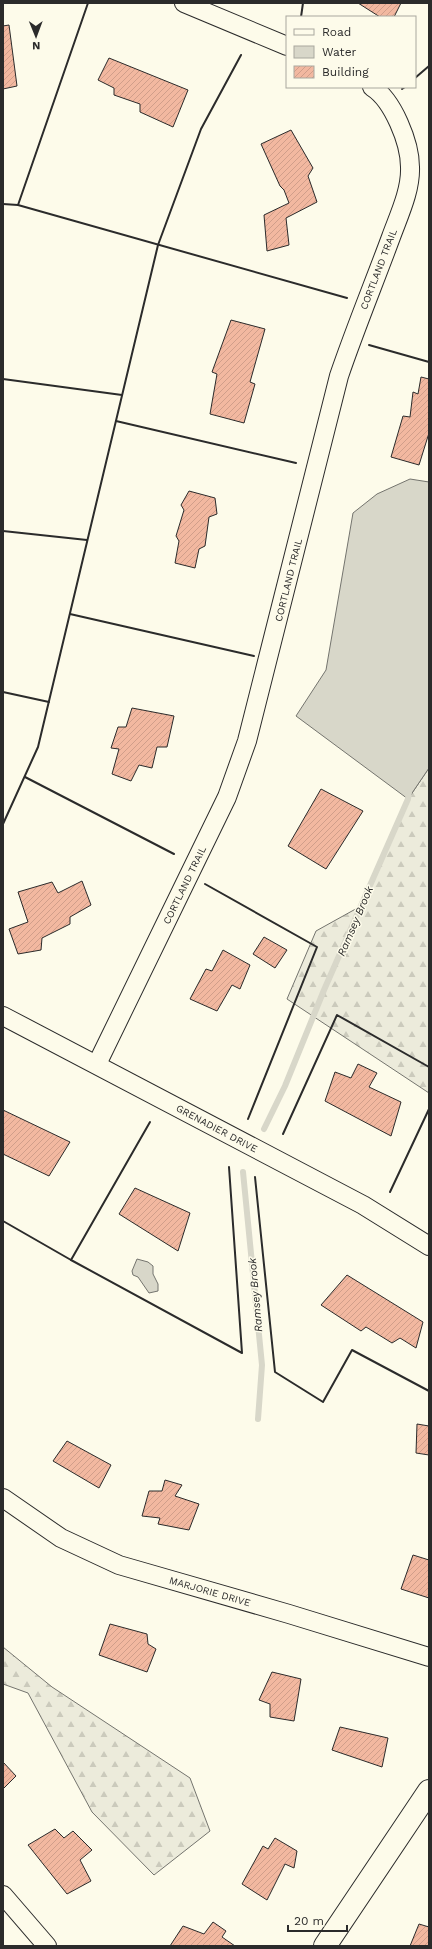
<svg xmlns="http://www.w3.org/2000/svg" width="432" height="1949" font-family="'Work Sans',sans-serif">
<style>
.forest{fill:url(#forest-firs);stroke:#74746e}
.water{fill:#d8d7c9;stroke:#74746e}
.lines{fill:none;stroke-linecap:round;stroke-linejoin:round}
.stream{stroke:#d8d7c9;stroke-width:6}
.building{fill:url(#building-hatch);stroke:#2b2b2b}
.minor-casing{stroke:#2b2b2b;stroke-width:20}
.tertiary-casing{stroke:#2b2b2b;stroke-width:24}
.minor{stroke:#fdfbea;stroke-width:18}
.tertiary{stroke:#fdfbea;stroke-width:22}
.wall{stroke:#2b2b2b;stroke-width:2}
.labels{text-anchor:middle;stroke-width:3;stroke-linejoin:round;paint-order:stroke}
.street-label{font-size:10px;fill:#2b2b2b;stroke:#fdfbea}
.water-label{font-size:11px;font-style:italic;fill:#2b2b2b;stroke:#fdfbea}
</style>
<defs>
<pattern id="forest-firs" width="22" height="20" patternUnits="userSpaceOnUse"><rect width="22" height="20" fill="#ecebdb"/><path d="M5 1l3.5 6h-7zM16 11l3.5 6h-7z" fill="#cbcabc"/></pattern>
<pattern id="building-hatch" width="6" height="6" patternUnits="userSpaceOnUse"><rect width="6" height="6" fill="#f2b8a0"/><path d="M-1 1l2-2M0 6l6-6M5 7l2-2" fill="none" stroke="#d09e8a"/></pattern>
</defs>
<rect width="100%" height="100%" fill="#fdfbea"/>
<g class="forest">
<path d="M 429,768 L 429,1093 L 287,999 L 316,931 L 361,906 L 408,799 Z"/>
<path d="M 3,1647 L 52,1687 L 190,1778 L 210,1831 L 154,1875 L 92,1812 L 28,1693 L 3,1684 Z"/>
</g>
<g class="water">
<path d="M 410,479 L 429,482 L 429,768 L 408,799 L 296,716 L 326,670 L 353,513 L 377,494 Z"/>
<path d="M 137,1259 L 148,1262 L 153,1266 L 153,1274 L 158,1284 L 158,1291 L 149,1293 L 138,1277 L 133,1275 L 132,1271 Z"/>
</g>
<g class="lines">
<g class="stream">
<path d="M 264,1129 L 285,1086 L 324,990 L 408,799 L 409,792"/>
<path d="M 243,1172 L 262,1365 L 258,1419"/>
</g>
</g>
<g class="building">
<path d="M 358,3 L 401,3 L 394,17 L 380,17 Z"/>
<path d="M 9,25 L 17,86 L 3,89 L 3,26 Z"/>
<path d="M 109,58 L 188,90 L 173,127 L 140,112 L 140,104 L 114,95 L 114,88 L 98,80 Z"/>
<path d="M 291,130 L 313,168 L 308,176 L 317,202 L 286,218 L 289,245 L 267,251 L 264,215 L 289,203 L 284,190 L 280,186 L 261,144 Z"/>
<path d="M 231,320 L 265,329 L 250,382 L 255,384 L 244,423 L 210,414 L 217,374 L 212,372 Z"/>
<path d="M 421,377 L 429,379 L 429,433 L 419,465 L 391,457 L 403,416 L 410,417 L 413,392 L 418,394 Z"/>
<path d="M 189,491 L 215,498 L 217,514 L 209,517 L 205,546 L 199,549 L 195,568 L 175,563 L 179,541 L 176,536 L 184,510 L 181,505 Z"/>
<path d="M 132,708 L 174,716 L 167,747 L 157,747 L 152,768 L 139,765 L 131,781 L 112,774 L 119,749 L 111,748 L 118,727 L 126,727 Z"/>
<path d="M 321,789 L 363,811 L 326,869 L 288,846 Z"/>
<path d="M 82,881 L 91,905 L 70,917 L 70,924 L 42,938 L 41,950 L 18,954 L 9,929 L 28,922 L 18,892 L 52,882 L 58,893 Z"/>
<path d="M 264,937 L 287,950 L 275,968 L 253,954 Z"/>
<path d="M 223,950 L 250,965 L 240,989 L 232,985 L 217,1011 L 190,999 L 206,969 L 212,971 Z"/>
<path d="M 358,1064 L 377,1073 L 369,1087 L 401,1102 L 391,1136 L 325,1101 L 335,1072 L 351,1078 Z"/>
<path d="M 3,1110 L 70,1142 L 49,1176 L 3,1154 Z"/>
<path d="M 135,1188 L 190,1213 L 178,1251 L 119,1214 Z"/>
<path d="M 347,1275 L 423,1322 L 416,1348 L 400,1338 L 392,1343 L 366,1327 L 361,1331 L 321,1305 Z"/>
<path d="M 417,1424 L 429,1426 L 429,1455 L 416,1453 Z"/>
<path d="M 67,1441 L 111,1465 L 99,1488 L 53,1461 Z"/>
<path d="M 165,1480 L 182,1485 L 175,1496 L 199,1504 L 189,1530 L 158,1524 L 160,1518 L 142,1516 L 149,1491 L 162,1491 Z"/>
<path d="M 413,1555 L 429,1560 L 429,1598 L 401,1589 Z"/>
<path d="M 110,1624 L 147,1634 L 148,1644 L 156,1649 L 147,1672 L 99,1655 Z"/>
<path d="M 272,1672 L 301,1679 L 294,1721 L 270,1717 L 270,1704 L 259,1700 Z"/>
<path d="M 340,1727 L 388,1738 L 382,1767 L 332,1750 Z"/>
<path d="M 3,1762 L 16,1776 L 3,1789 Z"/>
<path d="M 55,1829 L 64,1838 L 73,1831 L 92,1850 L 80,1860 L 91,1881 L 67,1894 L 28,1845 Z"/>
<path d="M 275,1838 L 297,1851 L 294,1868 L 285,1864 L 267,1900 L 242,1884 L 263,1846 L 268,1849 Z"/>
<path d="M 213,1922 L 226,1931 L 222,1937 L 235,1946 L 170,1946 L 183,1926 L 204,1934 Z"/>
<path d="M 419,1924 L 429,1927 L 429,1946 L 410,1946 Z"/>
</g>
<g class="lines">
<g class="minor-casing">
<g id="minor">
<path d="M 184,3 L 287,46"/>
<path d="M 3,1016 L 363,1205 L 429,1246"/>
<path d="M 97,1064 L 227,797 L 247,741 L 339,376 C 355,329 374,283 391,237 C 399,215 411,190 410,167 C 410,143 393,100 372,87"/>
<path d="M 3,1498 L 61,1538 L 119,1565 L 289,1614 L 429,1657"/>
<path d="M 3,1895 L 47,1946"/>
</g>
</g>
<g class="tertiary-casing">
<path id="tertiary" d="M 325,1946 L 429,1791"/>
</g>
<use href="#minor" class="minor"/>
<use href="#tertiary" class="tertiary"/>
<g class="wall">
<path d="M 301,17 L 303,3"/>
<path d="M 415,78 L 429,66"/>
<path d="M 402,89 L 405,87"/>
<path d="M 3,204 L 18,205 L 347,298"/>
<path d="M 18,205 L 88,3"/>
<path d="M 369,345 L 429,362"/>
<path d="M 3,379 L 122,395"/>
<path d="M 116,421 L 296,463"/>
<path d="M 3,531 L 87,540"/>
<path d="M 70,614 L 254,656"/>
<path d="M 3,692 L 49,702"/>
<path d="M 25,777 L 174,854"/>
<path d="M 3,824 L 38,747 L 158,245 L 201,129 L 241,55"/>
<path d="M 205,884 L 317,947 L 248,1119"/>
<path d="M 150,1122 L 71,1260 L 242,1353 L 229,1167"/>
<path d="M 283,1134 L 337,1015 L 429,1067"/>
<path d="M 255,1177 L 275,1372 L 323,1402 L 352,1350 L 429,1391"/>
<path d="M 390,1192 L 429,1109"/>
<path d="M 3,1221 L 71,1260"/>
</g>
</g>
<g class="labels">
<g class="street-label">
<text transform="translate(378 269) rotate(-69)" y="4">CORTLAND TRAIL</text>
<text transform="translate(288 580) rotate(-76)" y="4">CORTLAND TRAIL</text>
<text transform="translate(184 885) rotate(-64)" y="4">CORTLAND TRAIL</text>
<text transform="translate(217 1128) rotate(28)" y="4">GRENADIER DRIVE</text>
<text transform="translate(210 1591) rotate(16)" y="4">MARJORIE DRIVE</text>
</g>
<g class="water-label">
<text transform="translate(355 921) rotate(-67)" y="4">Ramsey Brook</text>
<text transform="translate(255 1295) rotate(-95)" y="4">Ramsey Brook</text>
</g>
</g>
<rect width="432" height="1949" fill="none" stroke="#2b2b2b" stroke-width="8"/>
<rect x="286" y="16" width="130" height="72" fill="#fdfbea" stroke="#a9a89e"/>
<rect x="294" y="29" width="20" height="6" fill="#fdfbea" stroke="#a9a89e"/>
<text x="322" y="36" font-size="12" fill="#2b2b2b">Road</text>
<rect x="294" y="46" width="20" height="12" fill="#d8d7c9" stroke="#a9a89e"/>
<text x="322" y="56" font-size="12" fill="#2b2b2b">Water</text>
<rect x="294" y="66" width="20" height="12" fill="url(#building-hatch)" stroke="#a9a89e"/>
<text x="322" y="76" font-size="12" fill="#2b2b2b">Building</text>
<g transform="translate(36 36) rotate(179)" stroke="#fdfbea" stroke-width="3" paint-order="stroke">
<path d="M0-3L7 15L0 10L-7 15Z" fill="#2b2b2b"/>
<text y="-6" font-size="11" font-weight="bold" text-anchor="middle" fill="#2b2b2b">N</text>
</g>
<path d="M288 1925v6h59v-6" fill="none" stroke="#2b2b2b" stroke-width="2"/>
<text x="294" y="1925" font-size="12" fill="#2b2b2b" stroke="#fdfbea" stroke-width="3" paint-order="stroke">20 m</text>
</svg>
